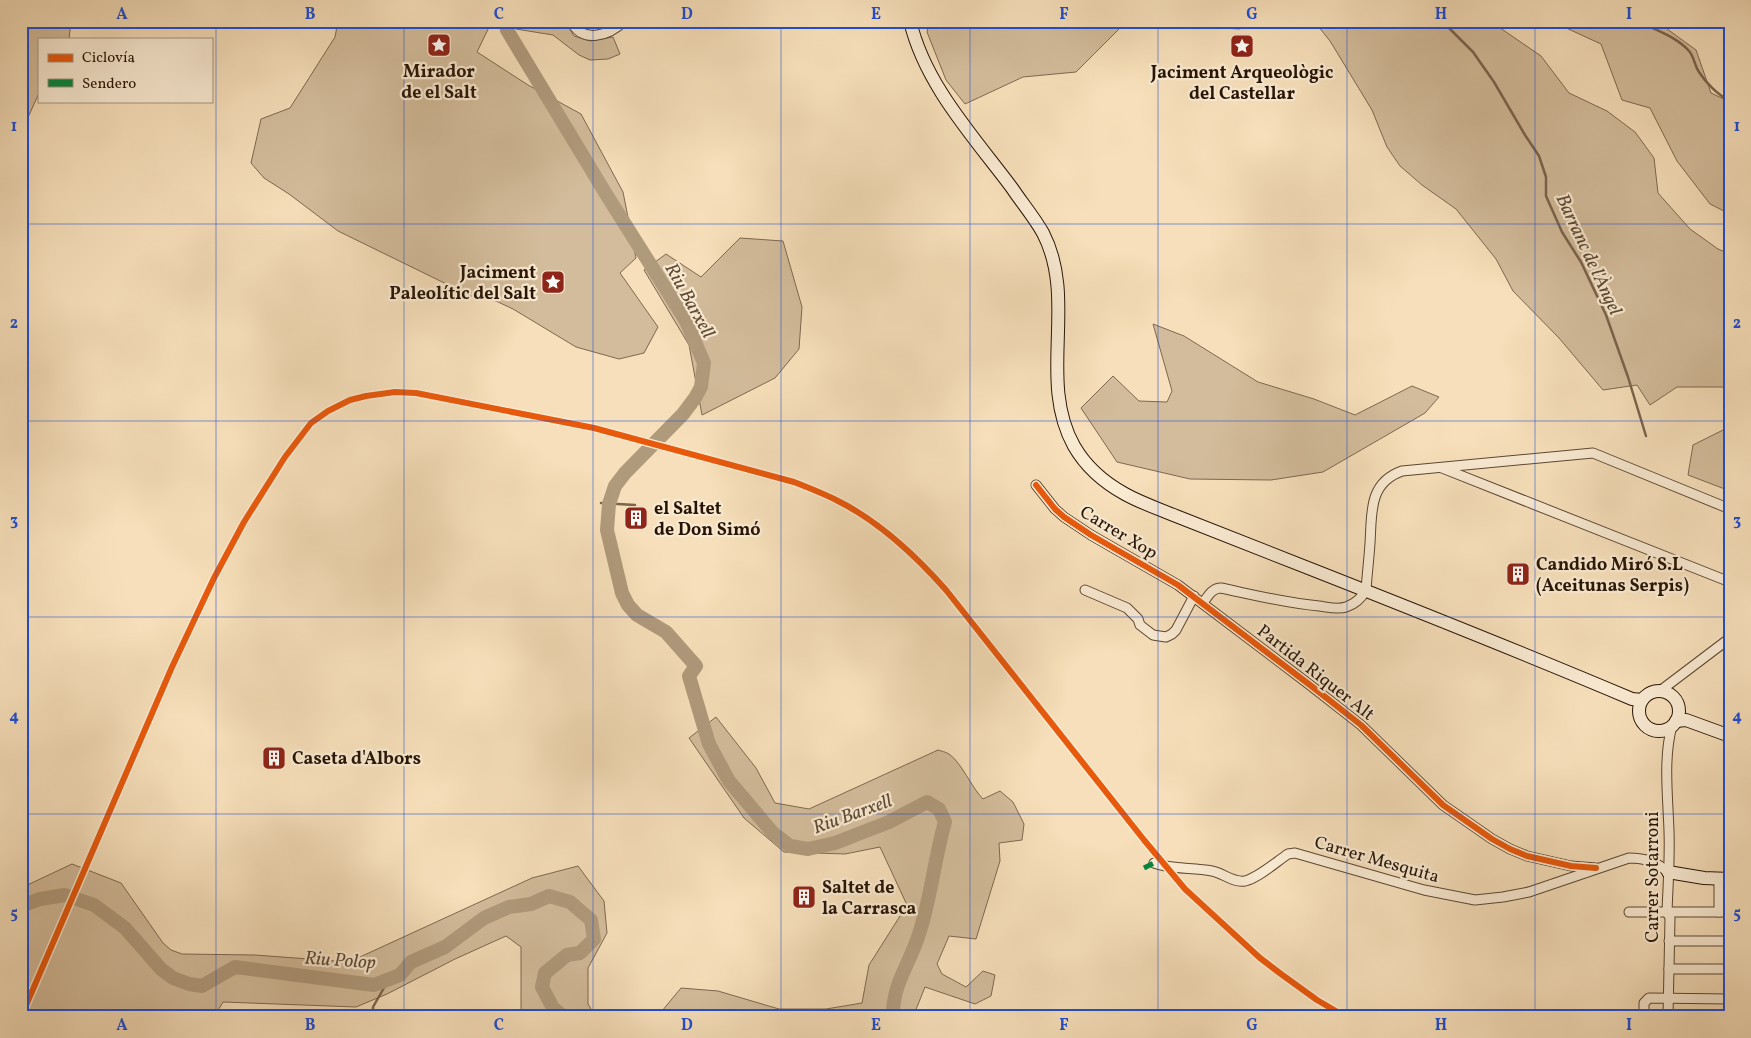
<svg xmlns="http://www.w3.org/2000/svg" width="1751" height="1038" font-family="Vollkorn,serif">
<style>
.green{fill:#d3bc9b;stroke:#7e6850}
.lines{fill:none;stroke-linecap:round;stroke-linejoin:round}
.stream{stroke:#7a644c;stroke-width:2.5}
.river{stroke:#b09a7c;stroke-width:14}
.street-casing{stroke:#5c4732;stroke-width:11}
.secondary-casing{stroke:#281405;stroke-width:14}
.street{stroke:#f9ead2;stroke-width:9}
.secondary{stroke:#f9ead2;stroke-width:12}
.quiet{stroke:#00873e;stroke-width:5;stroke-dasharray:10 5;stroke-linecap:butt}
.cycleway-casing{stroke:#f9ead2;stroke-width:9}
.cycleway{stroke:#e8590c;stroke-width:6}
.grid{fill:none;stroke:#1d4ed8;stroke-width:1;stroke-opacity:0.55}
.labels{text-anchor:middle;stroke-width:4.5;stroke-linejoin:round;paint-order:stroke}
.poi-label{font-size:18px;font-weight:bold;fill:#281405;stroke:#f9ead2;text-anchor:start}
.street-label{font-size:18px;fill:#281405;stroke:#f9ead2}
.water-label{font-size:19px;font-style:italic;fill:#5e4a35;stroke:#f9ead2}
.neatline{fill:none;stroke:#1d4ed8;stroke-width:2}
.grid-label{font-size:16px;text-anchor:middle;font-weight:bold;fill:#1d4ed8}
</style>
<rect width="100%" height="100%" fill="#f6dfba"/>
<filter id="stains"><feTurbulence type="fractalNoise" baseFrequency=".004" numOctaves="4"/><feColorMatrix values="0 0 0 0 .2 0 0 0 0 .09 0 0 0 0 .02 0 0 0 .5 -.17"/></filter>
<radialGradient id="worn" r=".72"><stop offset=".6" stop-color="#630" stop-opacity="0"/><stop offset="1" stop-color="#630" stop-opacity=".3"/></radialGradient>
<g class="green">
<path d="M 21,21 L 71,21 L 69,39 L 39,39 L 39,93 L 21,133 Z"/>
<path d="M 338,21 L 492,21 L 477,52 L 528,85 L 581,114 L 623,192 L 636,258 L 620,273 L 658,327 L 644,353 L 619,359 L 576,347 L 513,309 L 496,301 L 473,297 L 338,231 L 289,194 L 264,178 L 251,163 L 261,119 L 290,108 L 335,37 Z"/>
<path d="M 513,21 L 565,21 L 574,36 L 590,41 L 613,37 L 620,54 L 608,59 L 590,60 L 579,55 L 553,35 L 516,29 Z"/>
<path d="M 929,21 L 1258,21 L 1239,29 L 1168,24 L 1120,28 L 1076,72 L 1023,77 L 965,104 L 946,80 L 927,32 Z"/>
<path d="M 1314,21 L 1490,21 L 1541,56 L 1569,93 L 1607,111 L 1635,132 L 1654,158 L 1658,193 L 1690,229 L 1718,249 L 1730,254 L 1730,392 L 1725,387 L 1677,387 L 1650,405 L 1637,385 L 1603,390 L 1559,338 L 1513,291 L 1496,259 L 1456,209 L 1422,185 L 1400,166 L 1387,147 L 1372,110 L 1330,41 Z"/>
<path d="M 1551,21 L 1730,21 L 1730,25 L 1663,26 L 1696,50 L 1711,93 L 1730,102 L 1730,214 L 1710,204 L 1677,161 L 1650,108 L 1622,100 L 1601,44 Z"/>
<path d="M 740,238 L 783,241 L 802,307 L 799,349 L 775,378 L 702,415 L 689,345 L 644,270 L 666,254 L 701,277 Z"/>
<path d="M 1153,324 L 1184,336 L 1258,382 L 1314,399 L 1355,415 L 1412,386 L 1439,397 L 1425,413 L 1323,472 L 1271,480 L 1190,479 L 1117,462 L 1081,408 L 1113,376 L 1139,401 L 1167,402 L 1172,391 Z"/>
<path d="M 1730,424 L 1730,491 L 1688,475 L 1693,445 L 1729,427 Z"/>
<path d="M 716,717 L 756,768 L 775,803 L 809,809 L 938,750 C 941,751 946,752 949,754 C 962,763 971,787 983,799 L 1000,791 L 1013,802 L 1024,824 L 1022,840 L 999,843 L 1000,861 L 976,939 L 949,936 L 937,964 L 942,974 L 966,987 L 983,971 L 995,975 L 991,996 L 975,1004 L 925,987 L 913,1017 L 657,1017 L 681,988 L 718,991 L 779,1009 L 826,1009 L 862,1003 L 869,965 L 907,905 L 880,847 L 845,854 L 784,852 L 744,818 L 689,738 Z"/>
<path d="M 72,864 L 121,883 L 163,943 L 171,950 L 182,954 L 255,955 L 349,962 L 532,878 L 578,866 L 604,901 L 607,933 L 588,968 L 588,1004 L 596,1017 L 521,1017 L 521,947 L 506,936 L 455,959 L 387,994 L 356,1007 L 223,1002 L 214,1017 L 21,1017 L 21,888 Z"/>
</g>
<g class="lines">
<g class="stream">
<path d="M 1442,21 L 1473,52 L 1494,82 L 1525,135 L 1539,156 L 1546,177 L 1546,196 L 1562,232 L 1581,262 L 1606,315 L 1628,377 L 1646,436"/>
<path d="M 1638,21 C 1654,30 1676,36 1689,51 C 1695,58 1694,65 1699,72 C 1706,83 1718,95 1730,101"/>
<path d="M 601,503 L 635,505"/>
<path d="M 373,1017 L 373,1007 L 389,979"/>
</g>
<g class="river">
<path d="M 505,21 L 507,30 L 606,194 L 686,321 L 704,363 L 701,387 L 695,398 L 683,414 L 625,473 L 615,486 L 609,504 L 607,530 L 622,593 L 628,605 L 637,615 L 666,632 L 696,666 L 689,676 L 709,744 L 729,781 L 773,833 L 790,846 L 808,849 L 835,843 L 889,822 L 927,802 L 939,809 L 945,822 C 934,860 931,900 918,937 C 909,965 892,985 893,1017"/>
<path d="M 21,906 L 40,899 L 65,895 L 94,905 L 125,928 L 161,969 L 173,978 L 189,984 L 202,986 L 235,967 L 374,985 L 400,975 L 411,962 L 445,947 L 484,918 L 509,907 L 531,904 L 549,896 L 570,902 L 591,920 L 594,939 L 580,953 L 567,955 L 545,973 L 542,987 L 553,1008 L 564,1017"/>
<path d="M 700,1017 L 708,1017"/>
</g>
<g class="street-casing">
<g id="street">
<path d="M 571,21 C 582,44 609,36 624,21"/>
<path d="M 1442,468 L 1730,582"/>
<path d="M 1036,485 L 1055,509 L 1064,517 L 1091,535 L 1178,585 L 1310,685 L 1361,725 L 1443,805 L 1492,839 L 1510,849 L 1527,856 L 1571,866 L 1596,868"/>
<path d="M 1085,590 L 1127,608 L 1138,619 L 1140,625 L 1153,635 L 1166,637 L 1172,634 L 1176,630 L 1194,596"/>
<path d="M 1203,603 C 1208,596 1212,588 1221,588 C 1254,595 1285,603 1319,606 C 1327,607 1338,610 1346,607 C 1355,604 1361,599 1366,590 C 1367,575 1369,559 1370,543 C 1372,514 1368,483 1402,471 L 1593,453 L 1730,509"/>
<path d="M 1660,691 L 1730,638"/>
<path d="M 1154,863 C 1173,870 1193,867 1212,871 C 1223,873 1233,883 1245,881 C 1258,878 1276,862 1288,854 L 1295,853 L 1424,890 L 1475,900 L 1503,897 L 1529,892 L 1629,858 C 1646,858 1656,862 1668,872"/>
<path d="M 1629,912 L 1730,912"/>
<path d="M 1719,912 L 1719,879"/>
<path d="M 1669,941 L 1730,941"/>
<path d="M 1669,969 L 1730,969"/>
<path d="M 1644,1017 L 1644,1003 L 1649,998 L 1730,999"/>
<path d="M 1668,1017 L 1670,918 L 1667,912 C 1668,885 1670,858 1669,831 C 1668,798 1663,758 1672,726"/>
</g>
</g>
<g class="secondary-casing">
<g id="secondary">
<path d="M 910,21 C 925,85 974,137 1012,188 C 1022,203 1034,217 1043,233 C 1078,300 1037,380 1074,446 C 1086,467 1105,483 1125,494 C 1141,503 1159,509 1176,516 C 1216,532 1257,548 1298,564 C 1410,608 1521,652 1632,699 L 1642,700"/>
<circle cx="1659" cy="711" r="20"/>
<path d="M 1676,721 L 1686,720 L 1730,736"/>
<path d="M 1668,872 L 1704,878 L 1730,879"/>
</g>
</g>
<use href="#street" class="street"/>
<use href="#secondary" class="secondary"/>
<path class="quiet" d="M 1144,868 L 1154,863"/>
<g class="cycleway-casing">
<g id="cycleway">
<path d="M 1036,485 L 1055,509 L 1064,517 L 1091,535 L 1178,585 L 1310,685 L 1361,725 L 1443,805 L 1492,839 L 1510,849 L 1527,856 L 1571,866 L 1596,868"/>
<path d="M 21,1017 L 172,667 L 214,578 L 244,522 L 285,457 L 311,423 L 328,411 L 350,400 L 366,396 L 395,392 L 416,393 L 594,428 L 794,482 C 809,488 825,494 840,502 C 881,523 916,556 946,590 L 1144,840 L 1185,889 L 1260,958 L 1281,974 L 1317,1000 L 1346,1017"/>
</g>
</g>
<use href="#cycleway" class="cycleway"/>
</g>
<path class="grid" d="M 216,21 L 216,1017M 404,21 L 404,1017M 593,21 L 593,1017M 781,21 L 781,1017M 970,21 L 970,1017M 1158,21 L 1158,1017M 1347,21 L 1347,1017M 1535,21 L 1535,1017M 21,224 L 1730,224M 21,421 L 1730,421M 21,617 L 1730,617M 21,814 L 1730,814"/>
<defs>
<g id="sight-square" transform="scale(1.25)"><rect x="-9" y="-9" width="18" height="18" rx="4" fill="#8f2418" stroke="#f9ead2"/><path d="M0-6L1.8-2.2L6-1.7L2.9 1.2L3.7 5.4L0 3.3L-3.7 5.4L-2.9 1.2L-6-1.7L-1.8-2.2Z" fill="#fff"/></g>
<g id="building-square" transform="scale(1.25)"><rect x="-9" y="-9" width="18" height="18" rx="4" fill="#8f2418" stroke="#f9ead2"/><path d="M-4-6H4V6H1V3H-1V6H-4ZM-2.5-4.3h1.7v1.8h-1.7ZM.8-4.3h1.7v1.8H.8ZM-2.5-1h1.7V.8h-1.7ZM.8-1h1.7V.8H.8Z" fill="#fff"/></g>
</defs>
<g fill-rule="evenodd">
<use href="#sight-square" x="439" y="45"/>
<use href="#sight-square" x="1242" y="46"/>
<use href="#sight-square" x="553" y="282"/>
<use href="#building-square" x="636" y="518"/>
<use href="#building-square" x="1518" y="574"/>
<use href="#building-square" x="274" y="758"/>
<use href="#building-square" x="804" y="897"/>
</g>
<g class="labels">
<g class="poi-label">
<text x="439" y="77" text-anchor="middle">Mirador<tspan x="439" dy="21">de el Salt</tspan></text>
<text x="1242" y="78" text-anchor="middle">Jaciment Arqueològic<tspan x="1242" dy="21">del Castellar</tspan></text>
<text x="536" y="278" text-anchor="end">Jaciment<tspan x="536" dy="21">Paleolític del Salt</tspan></text>
<text x="654" y="514">el Saltet<tspan x="654" dy="21">de Don Simó</tspan></text>
<text x="1536" y="570">Candido Miró S.L<tspan x="1536" dy="21">(Aceitunas Serpis)</tspan></text>
<text x="292" y="764">Caseta d'Albors</text>
<text x="822" y="893">Saltet de<tspan x="822" dy="21">la Carrasca</tspan></text>
</g>
<g class="street-label">
<text transform="translate(1119 532) rotate(31)" y="6">Carrer Xop</text>
<text transform="translate(1316 672) rotate(38)" y="6">Partida Riquer Alt</text>
<text transform="translate(1377 859) rotate(16)" y="6">Carrer Mesquita</text>
<text transform="translate(1652 877) rotate(-90)" y="6">Carrer Sotarroni</text>
</g>
<g class="water-label">
<text transform="translate(1590 254) rotate(65)" y="7">Barranc de l'Àngel</text>
<text transform="translate(691 300) rotate(61)" y="7">Riu Barxell</text>
<text transform="translate(852 813) rotate(-20)" y="7">Riu Barxell</text>
<text transform="translate(340 959) rotate(4)" y="7">Riu Polop</text>
</g>
</g>
<rect width="1751" height="1038" fill="none" stroke="#f6dfba" stroke-width="55"/>
<rect x="38" y="38" width="175" height="65" fill="#f9ead2" stroke="#a59480"/>
<rect x="48" y="54" width="25" height="8" fill="#e8590c" stroke="#a59480"/>
<text x="82" y="62" font-size="15" fill="#281405">Ciclovía</text>
<rect x="48" y="79" width="25" height="8" fill="#00873e" stroke="#a59480"/>
<text x="82" y="88" font-size="15" fill="#281405">Sendero</text>
<rect x="28" y="28" width="1696" height="982" class="neatline"/>
<g class="grid-label">
<text x="122" y="19">A</text>
<text x="310" y="19">B</text>
<text x="499" y="19">C</text>
<text x="687" y="19">D</text>
<text x="876" y="19">E</text>
<text x="1064" y="19">F</text>
<text x="1252" y="19">G</text>
<text x="1441" y="19">H</text>
<text x="1629" y="19">I</text>
<text x="14" y="131">1</text>
<text x="1737" y="131">1</text>
<text x="14" y="328">2</text>
<text x="1737" y="328">2</text>
<text x="14" y="525">3</text>
<text x="1737" y="525">3</text>
<text x="14" y="721">4</text>
<text x="1737" y="721">4</text>
<text x="14" y="918">5</text>
<text x="1737" y="918">5</text>
<text x="122" y="1030">A</text>
<text x="310" y="1030">B</text>
<text x="499" y="1030">C</text>
<text x="687" y="1030">D</text>
<text x="876" y="1030">E</text>
<text x="1064" y="1030">F</text>
<text x="1252" y="1030">G</text>
<text x="1441" y="1030">H</text>
<text x="1629" y="1030">I</text>
</g>
<rect width="100%" height="100%" filter="url(#stains)"/>
<rect width="100%" height="100%" fill="url(#worn)"/>
</svg>
